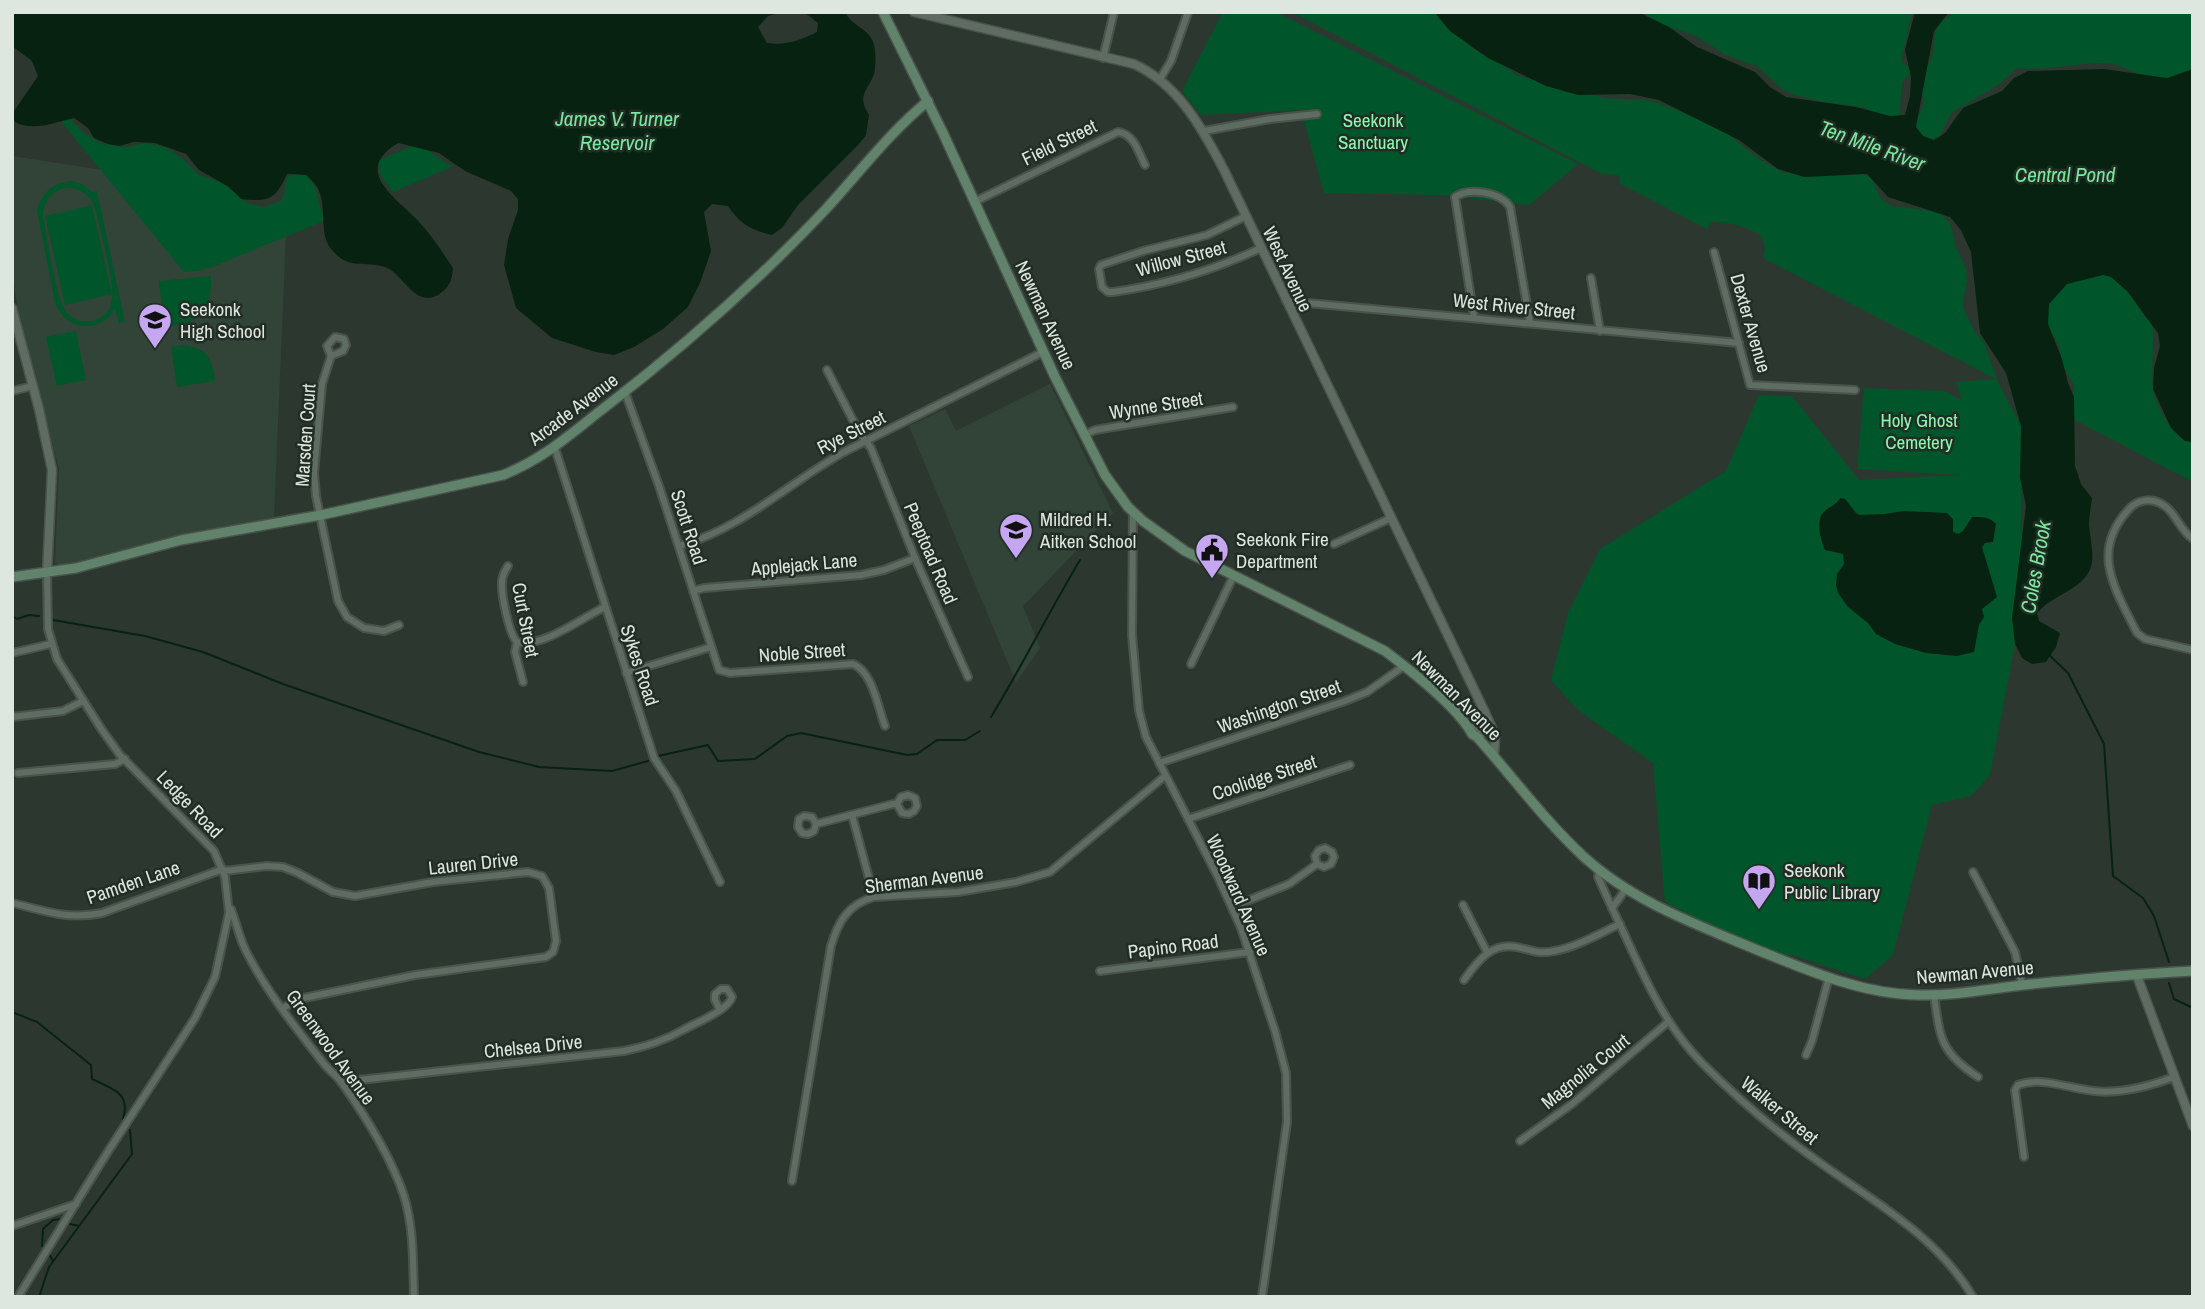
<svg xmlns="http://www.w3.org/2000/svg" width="2205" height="1309" font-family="'Archivo Narrow',sans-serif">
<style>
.built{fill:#324437}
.green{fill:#00562a;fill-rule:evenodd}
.water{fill:#072211}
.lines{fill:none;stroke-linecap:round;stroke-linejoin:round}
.stream{stroke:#072211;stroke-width:2}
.minor-casing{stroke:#49534b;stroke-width:10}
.tertiary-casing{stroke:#49534b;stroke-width:11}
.secondary-casing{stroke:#49534b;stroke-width:12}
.minor{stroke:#5e6c61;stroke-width:6}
.tertiary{stroke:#5e6c61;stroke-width:8}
.secondary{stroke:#61836b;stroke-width:9}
.labels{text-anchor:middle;stroke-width:5;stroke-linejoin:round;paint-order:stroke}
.park-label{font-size:19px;fill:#8af8ae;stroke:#222e25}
.street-label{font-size:19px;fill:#dee6e0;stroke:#222e25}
.poi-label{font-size:19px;fill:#dee6e0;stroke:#222e25;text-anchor:start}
.water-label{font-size:21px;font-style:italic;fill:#7ae89f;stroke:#222e25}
</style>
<rect width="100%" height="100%" fill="#2c382f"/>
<g class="built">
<path d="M 12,156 L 109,171 L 193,271 L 286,233 L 274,517 L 61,566 L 55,562 L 59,469 L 19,316 L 12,272 Z"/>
<path d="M 1050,384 L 1113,513 L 1023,606 L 1040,648 L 1016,682 L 909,426 L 945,409 L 956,431 Z"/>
</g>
<g class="green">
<path d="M 1223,12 L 1276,12 L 1578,164 L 1529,205 L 1443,195 L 1324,193 L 1301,110 L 1201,115 L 1182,91 Z"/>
<path d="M 1292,12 L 1437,12 L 1473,49 L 1483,52 L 1519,76 L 1605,98 L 1646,100 L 1670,107 L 1725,132 L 1761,160 L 1784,173 L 1862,173 L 1871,178 L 1881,199 L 1891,206 L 1935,211 L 1946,218 L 1951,226 L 1956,248 L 1966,268 L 1967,279 L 1963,302 L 1965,312 L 1975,332 L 1984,342 L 1997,380 L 2021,426 L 2021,559 L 2015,644 L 1990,775 L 1971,796 L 1932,805 L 1893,955 L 1865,979 L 1795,956 L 1760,951 L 1665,902 L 1653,763 L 1578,710 L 1551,680 L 1568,613 L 1600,549 L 1726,471 L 1759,395 L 1792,396 L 1859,480 L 1961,475 L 1857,469 L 1864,388 L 1944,391 L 1962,400 L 1956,382 L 1996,379 L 1763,258 L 1765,250 L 1762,236 C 1749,227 1727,221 1711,222 L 1707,229 L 1619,183 L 1620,177 L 1617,175 L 1602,174 Z"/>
<path d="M 1642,12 L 1912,12 L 1902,57 L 1903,63 L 1912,71 L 1902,83 L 1899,119 L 1884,117 L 1863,107 L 1822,102 L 1792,94 L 1781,88 L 1757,66 L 1726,55 L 1694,35 L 1663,25 Z"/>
<path d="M 1955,12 L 2193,12 L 2193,72 C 2182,73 2172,78 2161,79 C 2141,80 2124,63 2104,63 C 2075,63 2046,71 2017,68 L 1998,85 L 1951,113 L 1939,137 L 1928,140 L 1916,133 C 1914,115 1920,119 1923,105 C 1925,98 1920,89 1918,82 C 1923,73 1929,65 1932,56 C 1937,32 1931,26 1955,12 Z"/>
<path d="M 64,118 L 70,119 L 83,132 L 102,144 L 127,147 L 145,143 L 165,147 L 184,160 L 199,175 L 223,183 L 249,204 L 264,207 L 281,201 L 284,195 L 286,179 L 293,173 L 305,172 L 315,187 L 324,221 L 205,270 L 184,272 L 59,119 Z"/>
<path d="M 417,144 C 431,150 440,162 454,166 L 393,192 C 386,180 376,177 380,160 Z"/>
<path d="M 72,181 L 80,183 L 93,192 L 97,191 L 125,322 L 119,323 L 115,309 C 99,335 66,331 55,303 L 37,210 C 43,192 52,183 72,181 ZM 64,188 C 80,187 89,194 95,208 C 99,227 115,283 112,299 C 111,308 106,316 97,319 C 85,325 71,320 64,308 C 56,295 45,231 43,213 C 45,199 52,193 64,188 Z"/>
<path d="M 92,205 L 112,294 L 65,305 L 45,216 Z"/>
<path d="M 2108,273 L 2131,294 L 2144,316 L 2152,323 C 2155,341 2150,382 2154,394 C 2160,411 2173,441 2193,442 L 2193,482 L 2073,419 L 2074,385 L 2063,366 L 2058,343 L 2045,323 L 2044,297 L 2063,280 Z"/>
<path d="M 211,276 C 212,312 201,323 164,327 L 159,281 Z"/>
<path d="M 76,331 L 86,380 L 57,386 L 46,337 Z"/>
<path d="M 184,345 C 208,349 212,358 215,381 L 177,387 L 171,347 Z"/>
</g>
<g class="water">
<path d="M 12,12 L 783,12 L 768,16 L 758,27 L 767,43 C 786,46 801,40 817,32 L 818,23 L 804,12 L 845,12 C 852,27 870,28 874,45 C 876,52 876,67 874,74 C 868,91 856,95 869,115 L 866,135 L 859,144 L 798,205 L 782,228 L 772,235 C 751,230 740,224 728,206 L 712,204 L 704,212 L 711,251 L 700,283 L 688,307 L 663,329 L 634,347 L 614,355 L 596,352 L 552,338 L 516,308 L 504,265 L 508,239 L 518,210 L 518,199 L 511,191 L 465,171 L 439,153 L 398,143 C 350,172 399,199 420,223 C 433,237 443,253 453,268 C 452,281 449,288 438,295 C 414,308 403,273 385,267 C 362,260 349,271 331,249 C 318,232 328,206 317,187 C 314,182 309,178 306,175 L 287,174 C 275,200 269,202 241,199 L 229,187 L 199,170 L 186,154 L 155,143 L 134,142 L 119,146 L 108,144 L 94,138 L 88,128 L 74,118 C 55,122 33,132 15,122 L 12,114 L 38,76 L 32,61 L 12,46 Z"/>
<path d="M 1434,12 L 1638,12 L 1669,27 L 1697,47 L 1755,72 L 1770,87 L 1786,97 L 1856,107 L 1890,116 L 1905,115 L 1910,96 L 1911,77 L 1905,50 L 1915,12 L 1949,12 L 1934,31 L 1916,127 L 1923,136 L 1934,140 L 1945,133 L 1963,108 L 2002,91 L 2014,78 L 2028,71 L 2104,69 L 2167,78 L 2193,69 L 2193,442 L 2185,441 L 2171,428 L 2153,389 L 2154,368 L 2160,346 L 2158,333 L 2127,291 L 2111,277 L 2103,275 L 2067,284 L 2049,304 L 2048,324 L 2062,359 L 2068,383 L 2074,397 L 2075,466 L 2081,484 L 2092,498 C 2091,507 2089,516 2089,525 C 2091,549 2100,568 2077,585 C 2064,595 2048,600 2037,613 L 2039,621 L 2060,633 L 2056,647 L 2046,662 L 2032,664 L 2022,658 L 2015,644 L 2012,618 L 2026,506 L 2020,478 L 2021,426 L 2006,373 L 1980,333 L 1971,252 L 1961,230 L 1950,217 L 1888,197 L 1867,174 L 1804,177 L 1778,169 L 1739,140 L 1659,100 L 1630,94 L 1578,95 L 1546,86 L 1488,58 L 1450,31 Z"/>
<path d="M 1840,498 L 1845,499 L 1856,513 L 1860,515 L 1885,514 L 1903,511 L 1947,513 L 1953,519 L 1953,532 L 1958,534 L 1963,531 L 1972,517 C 1981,517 1989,516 1996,524 L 1993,542 L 1985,543 L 1982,547 L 1997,597 L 1982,609 L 1984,617 L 1979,625 L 1974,652 L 1957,656 L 1926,653 L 1895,644 L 1876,634 L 1868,623 L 1848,607 L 1838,593 L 1836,585 L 1837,574 L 1844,564 L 1843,554 L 1825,550 C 1821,541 1816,523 1822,514 C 1827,507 1836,506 1840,498 Z"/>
</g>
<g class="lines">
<g class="stream">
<path d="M 12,616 L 17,619 L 29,615 L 39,616"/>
<path d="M 53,620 L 145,636 L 203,652 L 283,684 L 479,752 L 539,767 L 612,771 L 648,761"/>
<path d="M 2049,655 L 2068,673 L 2104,744 L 2113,876 L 2143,898 L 2154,916 L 2169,962"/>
<path d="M 991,717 C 1022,666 1049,612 1080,560"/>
<path d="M 658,756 L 708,745 L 718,761 L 755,759 L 787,736 L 801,733 L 907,755 L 917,754 L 937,740 L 965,740 L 980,731"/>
<path d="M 2169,983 L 2174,999 L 2193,1008"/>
<path d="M 12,1012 L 37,1022 L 91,1065 L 92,1079 C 112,1089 131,1092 123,1119"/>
<path d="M 70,1224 L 79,1226"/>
<path d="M 42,1246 L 43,1229 L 53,1220 L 59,1219"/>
<path d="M 49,1254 L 53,1261"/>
<path d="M 39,1297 L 49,1267 L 132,1154 L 130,1130"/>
</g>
<g class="minor-casing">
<g id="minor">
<path d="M 1103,58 L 1114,12"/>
<path d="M 1160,79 L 1171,61 L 1188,12"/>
<path d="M 1204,131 L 1270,119 L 1317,114"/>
<path d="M 974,202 L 1118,132 C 1134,134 1138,151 1145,165"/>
<path d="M 1246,216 L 1207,235 L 1143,251 L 1101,265 L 1099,269 L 1102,287 L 1108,292 L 1113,292 C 1164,285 1214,270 1261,248"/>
<path d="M 1714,252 L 1750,385 L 1855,390"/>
<path d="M 1591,278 L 1600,331"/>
<path d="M 1286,301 L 1739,343"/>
<path d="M 1474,317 L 1455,197 C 1469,187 1501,192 1510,207 L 1530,323"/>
<path d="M 331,356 L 343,351 L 346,345 L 344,339 L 335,337 L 327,346 L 331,356 L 322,384 L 314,473 L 316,496 L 338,601 L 347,617 L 364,628 L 384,631 L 399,625"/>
<path d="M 827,370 L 859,432 L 871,448 L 915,558 L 968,677"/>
<path d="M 12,391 L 33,386"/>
<path d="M 625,392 L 659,486 L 719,670 L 730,673 L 853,664 C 873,672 878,708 885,726"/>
<path d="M 1084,435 L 1095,430 L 1233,407"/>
<path d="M 555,448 L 654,758 L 676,791 L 720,882"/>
<path d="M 1133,512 L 1132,635 L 1139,711 L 1146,737 L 1218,877 L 1241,928 L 1275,1031 L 1286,1073 L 1287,1122 L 1262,1297"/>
<path d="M 2193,539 C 2179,530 2176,511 2160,503 C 2150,498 2138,500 2130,508 C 2089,551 2115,589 2137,633 L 2145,639 L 2193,650"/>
<path d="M 1334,544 L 1391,518"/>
<path d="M 679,546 C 741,529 789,483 844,452 L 1043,352"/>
<path d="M 508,566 C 505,571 502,575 502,582 C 501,594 509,634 517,642 L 515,652 L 523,682"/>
<path d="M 693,591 L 704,588 L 861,575 L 884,570 L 915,558"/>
<path d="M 517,642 C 541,649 583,617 605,607"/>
<path d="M 12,653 L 51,644"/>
<path d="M 1191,664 L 1234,575"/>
<path d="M 626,673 L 711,647"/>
<path d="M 12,717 L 63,711 L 83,701"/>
<path d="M 1159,763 L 1345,701 L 1367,692 L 1404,666"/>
<path d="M 18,773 L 115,764 L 125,759"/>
<path d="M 852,815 L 874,897"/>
<path d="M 1188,819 L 1350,765"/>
<path d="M 816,824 L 812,817 L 804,816 L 799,819 L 798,827 L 802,833 L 808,834 L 814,831 L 816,824 L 893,804 L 897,804 L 902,813 L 909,814 L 914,811 L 917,806 L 915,798 L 908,795 L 901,797 L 897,804"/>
<path d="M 1599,869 L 1598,877 L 1612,908"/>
<path d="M 224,871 L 267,866 L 283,867 L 298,873 L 333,892 L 355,896 L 433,882 L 528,872 L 542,876 L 549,888 L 556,941 L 553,952 L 546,957 L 415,975 L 304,998 L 282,1008"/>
<path d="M 1973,872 L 2015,952 L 2022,985"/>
<path d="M 1626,889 L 1612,908 C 1639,963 1658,1018 1702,1063 C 1737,1098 1778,1133 1819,1162 C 1874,1202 1937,1236 1973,1297"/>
<path d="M 12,903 C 46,911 66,920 102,913 L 223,869"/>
<path d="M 1463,905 L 1487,952"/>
<path d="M 1232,907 L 1289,884 L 1317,864 L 1315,856 L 1319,850 L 1325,848 L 1332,852 L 1334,857 L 1331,864 L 1324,867 L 1317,864"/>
<path d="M 231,909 C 236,922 239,936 245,949 C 265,990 296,1028 324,1064 C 330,1071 337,1076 342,1083 C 366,1117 391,1156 404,1196 C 414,1228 413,1264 414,1297"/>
<path d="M 1100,971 L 1250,952"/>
<path d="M 1464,980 C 1478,960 1493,940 1521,948 C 1533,951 1541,954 1554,951 C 1576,947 1599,934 1620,924"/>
<path d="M 1934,995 C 1940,1038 1940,1052 1978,1077"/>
<path d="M 1806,1055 L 1812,1041 L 1829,977"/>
<path d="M 341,1082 L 624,1051 C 644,1047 664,1041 683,1030 C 695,1023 729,1010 732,997 L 727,989 L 721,989 L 715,994 L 715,1000 L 720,1010"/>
<path d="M 1520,1141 L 1572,1104 L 1668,1022"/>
<path d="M 2024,1157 L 2015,1090 L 2018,1085 C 2041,1076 2070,1089 2094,1091 C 2120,1094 2150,1086 2174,1077"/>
<path d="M 792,1181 L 831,946 C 838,922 848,904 874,897 L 958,892 L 1016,882 L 1050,872 L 1165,776"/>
<path d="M 12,1226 L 76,1204"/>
<path d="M 18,1297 L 107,1153 L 195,1018 L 215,977 L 229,913 L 225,877 L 214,851 L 120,755 L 102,730 L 57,659 L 48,629 L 47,573"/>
</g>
</g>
<g class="tertiary-casing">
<g id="tertiary">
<path d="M 914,12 L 1134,64 C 1179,85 1202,128 1224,170 L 1480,702 L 1491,726 L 1477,737"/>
<path d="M 12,308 L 39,409 L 52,470 L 47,573"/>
<path d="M 1491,726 L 1495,738 L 1494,756"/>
<path d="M 1471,731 L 1482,721 L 1485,712"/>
<path d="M 2137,976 L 2193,1126"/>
</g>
</g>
<g class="secondary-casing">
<g id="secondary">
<path d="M 883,12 L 943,133 L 1055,377 L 1105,475 L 1128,507 L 1143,521 L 1185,551 L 1385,651 C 1410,670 1458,707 1472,734 L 1477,737 C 1513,777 1544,820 1583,856 C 1632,901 1695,924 1755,949 C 1807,970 1861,994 1918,995 C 1953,996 1988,989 2023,985 C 2080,979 2136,974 2193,971"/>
<path d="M 12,577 L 76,568 L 181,540 L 321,515 L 503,475 C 545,458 569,435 604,408 C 682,348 758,281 826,209 C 859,173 890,132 928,101"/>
</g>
</g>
<use href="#minor" class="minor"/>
<use href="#tertiary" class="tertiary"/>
<use href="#secondary" class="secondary"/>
</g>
<defs>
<g id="school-pin" transform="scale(1.75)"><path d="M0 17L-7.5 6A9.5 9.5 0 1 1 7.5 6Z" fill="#c5a6f1" stroke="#222e25"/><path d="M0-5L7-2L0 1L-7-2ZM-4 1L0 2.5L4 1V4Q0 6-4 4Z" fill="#111"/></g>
<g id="civic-pin" transform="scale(1.75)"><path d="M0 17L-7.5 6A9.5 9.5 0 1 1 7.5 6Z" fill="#c5a6f1" stroke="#222e25"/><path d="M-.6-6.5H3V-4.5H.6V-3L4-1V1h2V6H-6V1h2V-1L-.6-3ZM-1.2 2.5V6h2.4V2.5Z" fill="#111"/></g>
<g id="library-pin" transform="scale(1.75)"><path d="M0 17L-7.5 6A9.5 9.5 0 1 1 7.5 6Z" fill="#c5a6f1" stroke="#222e25"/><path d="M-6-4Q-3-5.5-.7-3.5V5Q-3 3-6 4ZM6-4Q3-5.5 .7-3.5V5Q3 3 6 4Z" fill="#111"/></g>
</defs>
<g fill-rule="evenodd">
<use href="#school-pin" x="155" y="320"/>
<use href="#school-pin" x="1016" y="530"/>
<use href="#civic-pin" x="1212" y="550"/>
<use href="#library-pin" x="1759" y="881"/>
</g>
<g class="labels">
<g class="park-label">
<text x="1373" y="127">Seekonk<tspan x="1373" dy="22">Sanctuary</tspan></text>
<text x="1919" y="427">Holy Ghost<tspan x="1919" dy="22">Cemetery</tspan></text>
</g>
<g class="street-label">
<text transform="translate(1059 142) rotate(-26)" y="7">Field Street</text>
<text transform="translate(1181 258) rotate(-15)" y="7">Willow Street</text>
<text transform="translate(1288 269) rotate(65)" y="7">West Avenue</text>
<text transform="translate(1514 306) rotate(6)" y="7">West River Street</text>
<text transform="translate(1046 315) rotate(65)" y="7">Newman Avenue</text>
<text transform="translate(1751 323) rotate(74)" y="7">Dexter Avenue</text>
<text transform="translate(1156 405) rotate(-9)" y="7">Wynne Street</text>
<text transform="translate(573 409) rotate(-37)" y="7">Arcade Avenue</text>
<text transform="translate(851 432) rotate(-27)" y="7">Rye Street</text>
<text transform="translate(305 435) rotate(-86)" y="7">Marsden Court</text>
<text transform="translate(689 527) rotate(72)" y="7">Scott Road</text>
<text transform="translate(931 553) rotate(67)" y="7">Peeptoad Road</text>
<text transform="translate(804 564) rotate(-5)" y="7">Applejack Lane</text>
<text transform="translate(526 620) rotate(79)" y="7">Curt Street</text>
<text transform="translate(802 652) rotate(-4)" y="7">Noble Street</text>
<text transform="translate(640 665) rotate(72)" y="7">Sykes Road</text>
<text transform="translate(1457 695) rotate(45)" y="7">Newman Avenue</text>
<text transform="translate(1279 706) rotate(-19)" y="7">Washington Street</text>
<text transform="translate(1264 777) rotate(-18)" y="7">Coolidge Street</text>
<text transform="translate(190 804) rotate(46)" y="7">Ledge Road</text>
<text transform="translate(473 863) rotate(-6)" y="7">Lauren Drive</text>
<text transform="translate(924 879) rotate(-7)" y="7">Sherman Avenue</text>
<text transform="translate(133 882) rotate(-19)" y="7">Pamden Lane</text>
<text transform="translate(1239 895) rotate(66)" y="7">Woodward Avenue</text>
<text transform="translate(1173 946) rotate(-7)" y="7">Papino Road</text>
<text transform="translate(1975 972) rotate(-5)" y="7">Newman Avenue</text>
<text transform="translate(533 1046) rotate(-6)" y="7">Chelsea Drive</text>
<text transform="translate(331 1047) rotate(54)" y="7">Greenwood Avenue</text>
<text transform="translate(1585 1071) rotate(-39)" y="7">Magnolia Court</text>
<text transform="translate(1780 1110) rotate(40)" y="7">Walker Street</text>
</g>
<g class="poi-label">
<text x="180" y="316">Seekonk<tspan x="180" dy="22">High School</tspan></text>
<text x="1040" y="526">Mildred H.<tspan x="1040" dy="22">Aitken School</tspan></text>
<text x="1236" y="546">Seekonk Fire<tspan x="1236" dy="22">Department</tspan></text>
<text x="1784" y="877">Seekonk<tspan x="1784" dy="22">Public Library</tspan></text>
</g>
<g class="water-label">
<text x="617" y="126">James V. Turner<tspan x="617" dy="24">Reservoir</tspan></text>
<text transform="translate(1872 146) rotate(20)" y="7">Ten Mile River</text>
<text x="2065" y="182">Central Pond</text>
<text transform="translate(2036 567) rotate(-80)" y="7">Coles Brook</text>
</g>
</g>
<rect width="2205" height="1309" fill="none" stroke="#dee6e0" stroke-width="28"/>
</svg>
